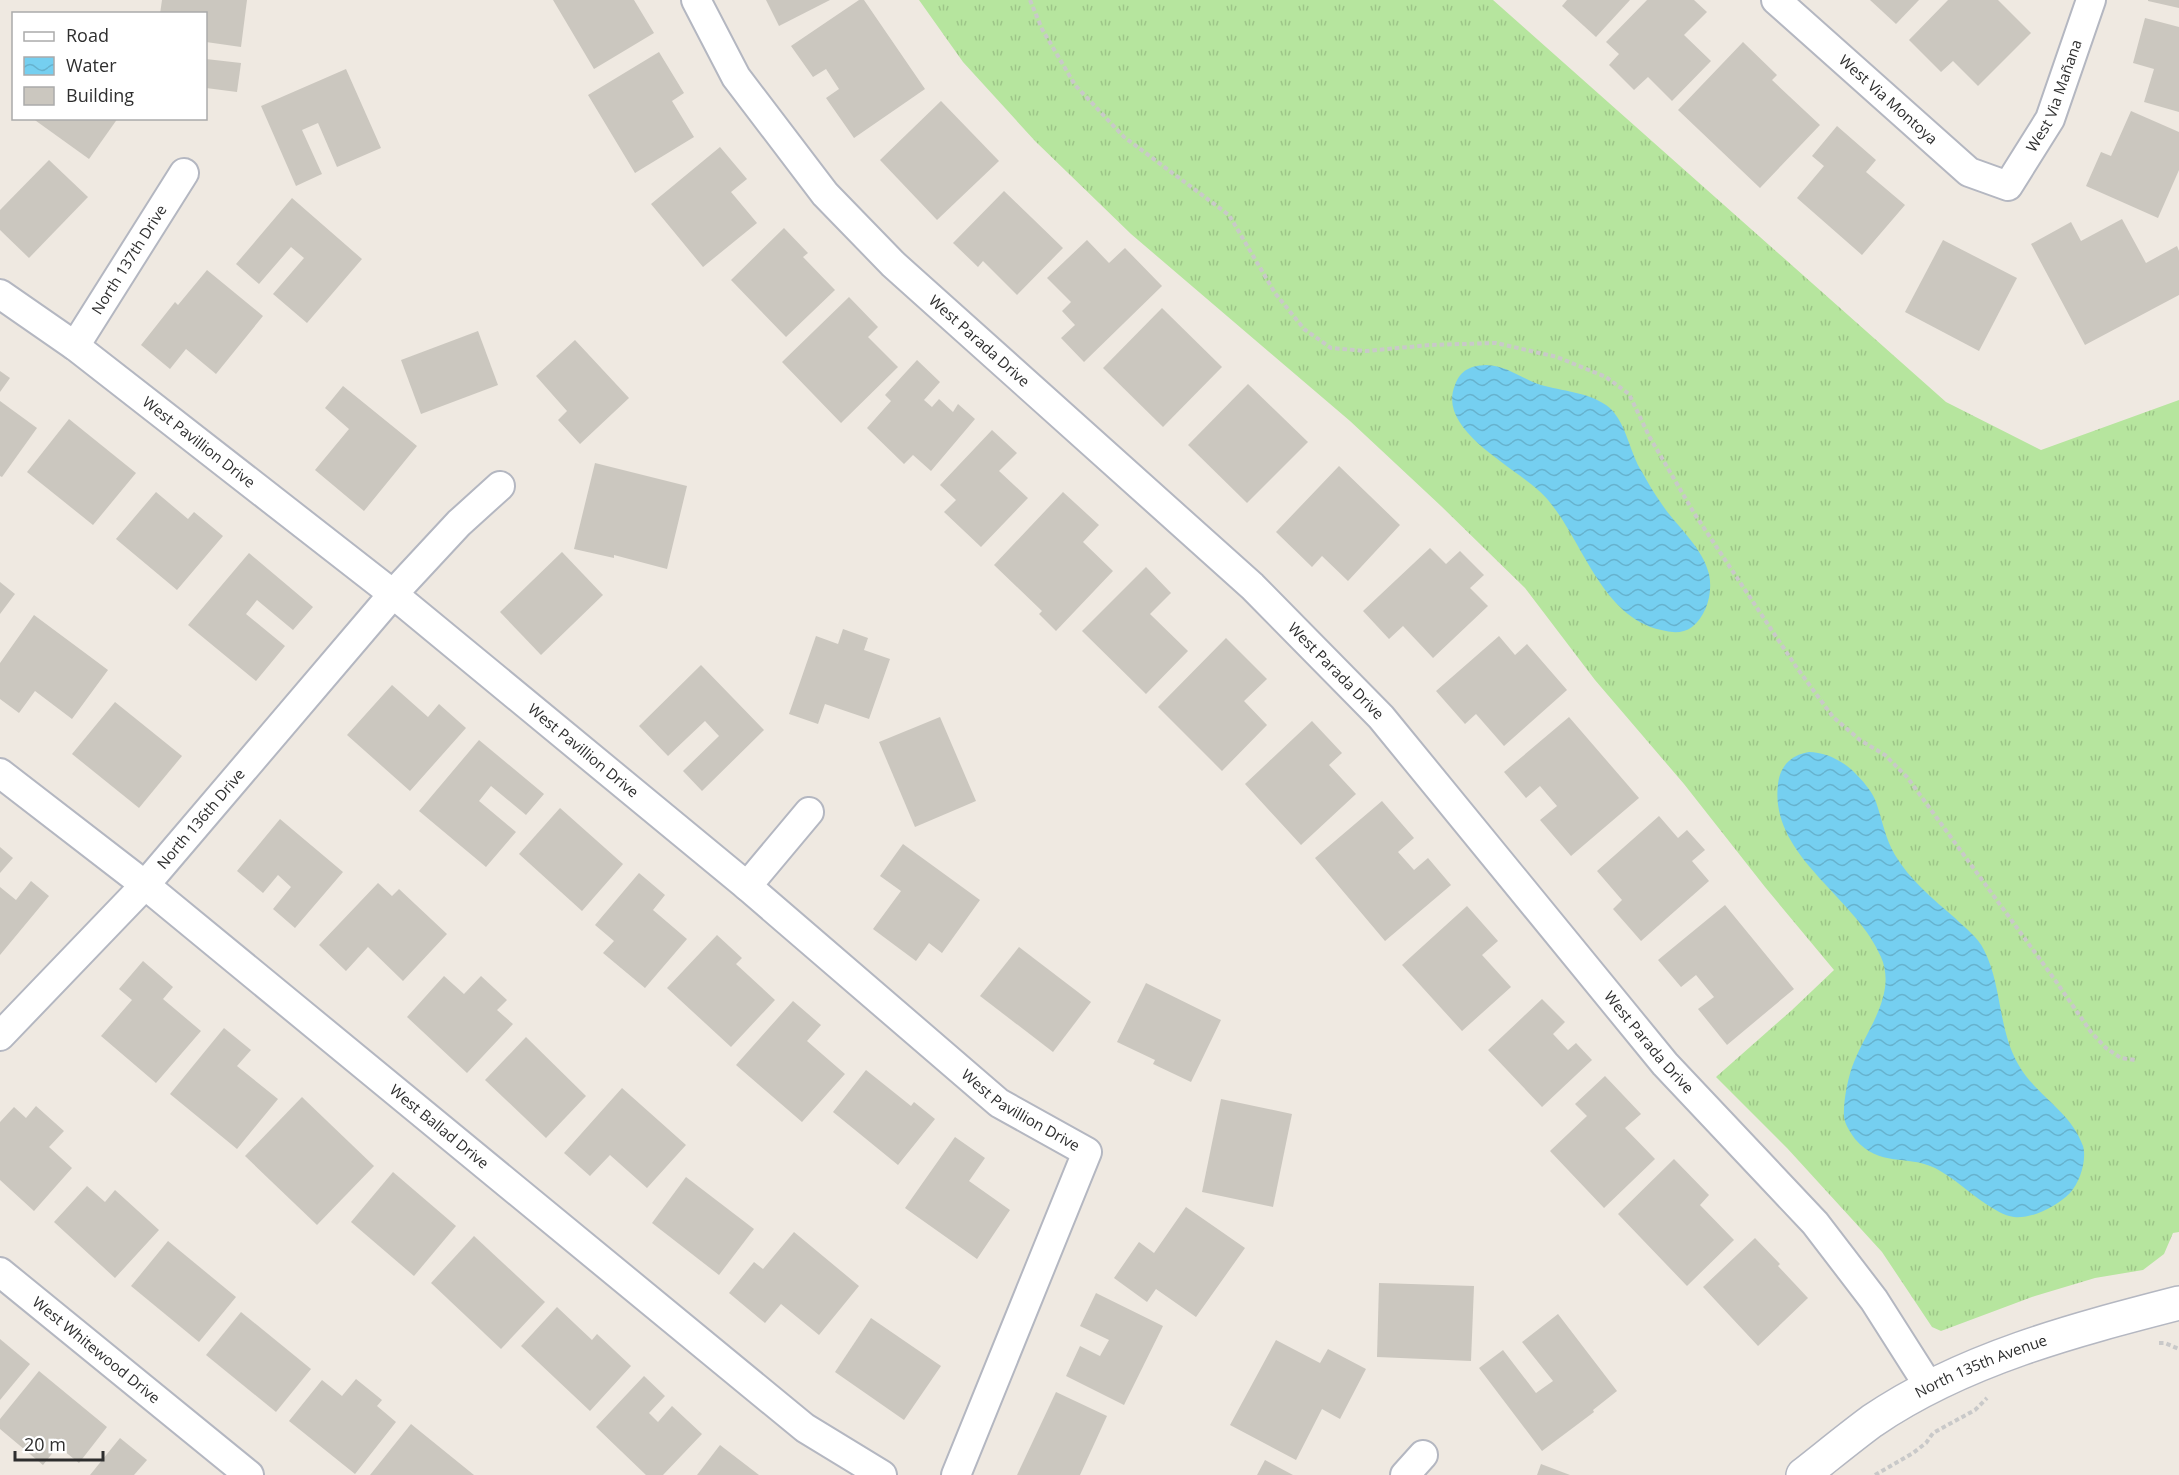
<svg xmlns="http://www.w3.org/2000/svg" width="2179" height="1475" font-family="'Open Sans',sans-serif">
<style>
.grass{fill:url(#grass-tufts)}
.water{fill:url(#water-waves)}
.building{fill:#cbc7bf}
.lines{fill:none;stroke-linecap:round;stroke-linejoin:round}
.street-casing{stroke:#b4b7c1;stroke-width:32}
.secondary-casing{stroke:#b4b7c1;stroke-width:36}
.path{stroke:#c9c9c9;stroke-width:4;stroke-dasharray:4.5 3;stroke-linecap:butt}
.street{stroke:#fff;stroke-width:28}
.secondary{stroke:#fff;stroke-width:33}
.labels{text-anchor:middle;stroke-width:4.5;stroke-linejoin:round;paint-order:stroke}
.street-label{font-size:15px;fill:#2e2e2e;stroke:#fff}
</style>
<defs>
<pattern id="grass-tufts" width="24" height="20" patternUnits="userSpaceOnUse" patternTransform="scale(1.5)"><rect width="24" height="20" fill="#b6e59e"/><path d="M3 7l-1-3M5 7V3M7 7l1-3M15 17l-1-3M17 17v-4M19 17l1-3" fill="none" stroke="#9dc588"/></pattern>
<pattern id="water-waves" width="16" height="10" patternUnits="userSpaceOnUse" patternTransform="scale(1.5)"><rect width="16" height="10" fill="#75cff0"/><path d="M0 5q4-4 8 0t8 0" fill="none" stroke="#66b2ce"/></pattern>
</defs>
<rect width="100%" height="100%" fill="#efe9e1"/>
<path class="grass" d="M 919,0 L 1493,0 L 1946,402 L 2041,450 L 2179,400 L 2179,1232 L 2173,1233 L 2164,1254 L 2143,1270 L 2095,1278 L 2035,1296 L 1941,1331 L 1932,1327 L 1882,1252 L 1787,1148 L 1716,1077 L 1792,1010 L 1834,970 L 1765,887 L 1684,784 L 1595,680 L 1525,588 L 1441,506 L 1350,421 L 1131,234 L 1035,141 L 963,62 Z"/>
<g class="water">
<path d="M 1486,365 C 1508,366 1522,379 1541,385 C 1562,391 1587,392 1606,405 C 1626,419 1629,452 1642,472 C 1648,483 1654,493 1661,503 C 1676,526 1702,546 1709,574 C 1713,592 1707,615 1692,627 C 1684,633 1674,633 1666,631 C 1602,620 1585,544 1548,500 C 1524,470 1435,433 1455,385 C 1461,369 1471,366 1486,365 Z"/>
<path d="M 1809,752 C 1825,752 1843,761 1854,772 C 1862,780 1872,791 1876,802 C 1882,819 1885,838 1895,855 C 1909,879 1934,900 1955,918 C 1965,928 1978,937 1984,950 C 2002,985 1998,1029 2018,1064 C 2035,1095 2071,1111 2083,1146 C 2087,1160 2080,1182 2070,1193 C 2057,1206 2033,1219 2014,1217 C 2004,1216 1994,1209 1986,1204 C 1968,1192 1954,1178 1935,1168 C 1906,1154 1880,1168 1855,1139 C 1851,1133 1845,1125 1844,1117 C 1843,1102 1848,1076 1854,1062 C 1867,1029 1897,994 1881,957 C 1856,897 1769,856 1778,784 C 1780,766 1791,755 1809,752 Z"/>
</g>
<g class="building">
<path d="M 162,0 L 247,0 L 241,47 L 206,42 L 206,14 L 160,14 Z"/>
<path d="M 553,0 L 634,0 L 654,33 L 594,69 Z"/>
<path d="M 766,0 L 830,0 L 779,26 Z"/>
<path d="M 859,0 L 864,0 L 925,89 L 854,138 L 826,98 L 839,89 L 826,69 L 813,77 L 791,46 Z"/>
<path d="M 1567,0 L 1630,0 L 1596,37 L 1562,6 Z"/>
<path d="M 1647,0 L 1694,0 L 1707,12 L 1684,35 L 1711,61 L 1672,101 L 1648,77 L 1634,90 L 1609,65 L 1619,54 L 1606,42 Z"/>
<path d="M 1870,0 L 1919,0 L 1896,24 Z"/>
<path d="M 1948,0 L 1998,0 L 2031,33 L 1978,86 L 1953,61 L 1941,72 L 1909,40 Z"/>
<path d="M 2148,0 L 2179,0 L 2179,8 L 2148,1 Z"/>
<path d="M 2145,18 L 2179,27 L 2179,112 L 2144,102 L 2154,69 L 2133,63 Z"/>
<path d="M 1743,42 L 1777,75 L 1772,80 L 1820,125 L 1760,188 L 1678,110 Z"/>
<path d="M 659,52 L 684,93 L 672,101 L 694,137 L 635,173 L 588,95 Z"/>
<path d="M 206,59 L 241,63 L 237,92 L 206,88 Z"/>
<path d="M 346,69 L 381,148 L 337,167 L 318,123 L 302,130 L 322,174 L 296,186 L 261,106 Z"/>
<path d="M 941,101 L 999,161 L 937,220 L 880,160 Z"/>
<path d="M 2131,111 L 2179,132 L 2179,170 L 2158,218 L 2086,186 L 2101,152 L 2111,156 Z"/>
<path d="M 32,118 L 118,118 L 89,159 Z"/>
<path d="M 1837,126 L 1876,160 L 1866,172 L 1905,205 L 1862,255 L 1797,198 L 1824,166 L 1812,156 Z"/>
<path d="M 720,147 L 747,179 L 731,192 L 757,223 L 703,267 L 651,204 Z"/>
<path d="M 49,160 L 88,197 L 29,258 L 0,230 L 0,210 Z"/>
<path d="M 1004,191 L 1063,248 L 1017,295 L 983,261 L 978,267 L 953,243 Z"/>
<path d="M 292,198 L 362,259 L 307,323 L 273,294 L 304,258 L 291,247 L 259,284 L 236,264 Z"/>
<path d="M 2122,219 L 2146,263 L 2177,246 L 2179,251 L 2179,295 L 2085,345 L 2031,244 L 2071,222 L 2081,241 Z"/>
<path d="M 784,228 L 808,253 L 803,257 L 835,290 L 786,337 L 731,280 Z"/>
<path d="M 1087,240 L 1109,263 L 1125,248 L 1162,286 L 1084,362 L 1061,338 L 1075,325 L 1062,311 L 1071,302 L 1047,278 Z"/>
<path d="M 1943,240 L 2017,278 L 1979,351 L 1905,312 Z"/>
<path d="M 207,270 L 263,316 L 216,374 L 186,349 L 170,369 L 141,345 L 175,302 L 178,305 Z"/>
<path d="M 849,297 L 878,327 L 868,337 L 898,367 L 841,423 L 782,362 Z"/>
<path d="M 1162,308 L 1222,367 L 1163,427 L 1103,368 Z"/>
<path d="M 478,331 L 498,385 L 421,414 L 401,360 Z"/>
<path d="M 575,340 L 629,398 L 580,444 L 558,420 L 567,411 L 536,376 Z"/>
<path d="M 917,360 L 940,382 L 924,400 L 932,407 L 939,399 L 953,412 L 958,404 L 975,419 L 931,471 L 913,455 L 904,464 L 867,428 L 891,401 L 885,395 Z"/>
<path d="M 0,371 L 10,378 L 0,392 Z"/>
<path d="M 1248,384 L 1308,442 L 1247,503 L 1188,445 Z"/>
<path d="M 343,386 L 417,446 L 364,511 L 315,470 L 349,429 L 325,408 Z"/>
<path d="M 0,401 L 37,428 L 2,477 L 0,476 Z"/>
<path d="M 69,419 L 136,473 L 93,525 L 27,472 Z"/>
<path d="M 992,430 L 1017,453 L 999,471 L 1028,498 L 981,547 L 944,512 L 956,500 L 940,485 Z"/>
<path d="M 595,463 L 687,486 L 667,569 L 614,555 L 614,558 L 574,549 Z"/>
<path d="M 1339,466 L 1400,525 L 1348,581 L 1322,556 L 1312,567 L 1276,532 Z"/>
<path d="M 156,492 L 188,519 L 194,512 L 223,536 L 177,590 L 116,539 Z"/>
<path d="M 1063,492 L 1099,525 L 1083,542 L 1113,571 L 1056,631 L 1039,614 L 1042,611 L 994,565 Z"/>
<path d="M 1430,548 L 1446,564 L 1460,551 L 1484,575 L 1470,588 L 1488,606 L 1433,658 L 1403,626 L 1389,639 L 1363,611 Z"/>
<path d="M 562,552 L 603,595 L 541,655 L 500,612 Z"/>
<path d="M 249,553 L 313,607 L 293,630 L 257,600 L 246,614 L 285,646 L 256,681 L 188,625 Z"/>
<path d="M 1146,567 L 1171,593 L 1150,614 L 1188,651 L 1146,694 L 1082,631 Z"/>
<path d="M 0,582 L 15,594 L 0,614 Z"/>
<path d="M 34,615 L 108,670 L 72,719 L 35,691 L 19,713 L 0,699 L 0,663 Z"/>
<path d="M 843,629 L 868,638 L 864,650 L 890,659 L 869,719 L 825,704 L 818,724 L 789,714 L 816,636 L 838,644 Z"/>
<path d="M 1499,636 L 1515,655 L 1527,644 L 1567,690 L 1504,746 L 1476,714 L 1465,724 L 1436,691 Z"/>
<path d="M 1226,638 L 1267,679 L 1244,701 L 1267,725 L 1222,771 L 1158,707 Z"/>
<path d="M 701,665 L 764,730 L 702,791 L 683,771 L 719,736 L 705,721 L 668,756 L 639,726 Z"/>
<path d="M 392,685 L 428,717 L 439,704 L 466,728 L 410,791 L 347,735 Z"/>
<path d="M 115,702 L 182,756 L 139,808 L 72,754 Z"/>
<path d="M 940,717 L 976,801 L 915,827 L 879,742 Z"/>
<path d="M 1569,717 L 1639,798 L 1571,856 L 1540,820 L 1557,806 L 1540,786 L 1526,798 L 1504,772 Z"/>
<path d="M 1312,721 L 1342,753 L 1329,765 L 1356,794 L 1301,845 L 1245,784 Z"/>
<path d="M 479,740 L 544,794 L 526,815 L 491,786 L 479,801 L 516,832 L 486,867 L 419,811 Z"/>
<path d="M 1382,801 L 1414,838 L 1398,852 L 1414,870 L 1428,858 L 1451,885 L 1385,941 L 1315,858 Z"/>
<path d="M 560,808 L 623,864 L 582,911 L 519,854 Z"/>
<path d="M 1659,816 L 1678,838 L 1687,830 L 1705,850 L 1692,861 L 1709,881 L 1641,941 L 1613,909 L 1622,900 L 1597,871 Z"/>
<path d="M 280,819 L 343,872 L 295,928 L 273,909 L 291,887 L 278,875 L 263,893 L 237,871 Z"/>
<path d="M 903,844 L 980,900 L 942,953 L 929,943 L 916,961 L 873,929 L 901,891 L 880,876 Z"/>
<path d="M 0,847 L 13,858 L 0,873 Z"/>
<path d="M 639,873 L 665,895 L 653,910 L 687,939 L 645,988 L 603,953 L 614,941 L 595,925 Z"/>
<path d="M 31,881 L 49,896 L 0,955 L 0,887 L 16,900 Z"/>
<path d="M 378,883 L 392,896 L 399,889 L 447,934 L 403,981 L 368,947 L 346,971 L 319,945 Z"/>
<path d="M 1725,905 L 1794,989 L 1727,1045 L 1698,1009 L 1714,997 L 1696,975 L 1681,987 L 1658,960 Z"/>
<path d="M 1467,906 L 1498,941 L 1482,955 L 1511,987 L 1462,1031 L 1402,965 Z"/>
<path d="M 717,935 L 742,958 L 736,964 L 775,1000 L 731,1047 L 667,988 Z"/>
<path d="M 1019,947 L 1091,1002 L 1053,1052 L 980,996 Z"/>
<path d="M 143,961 L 173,987 L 163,999 L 201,1031 L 156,1083 L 101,1036 L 132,1000 L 119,989 Z"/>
<path d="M 444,976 L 464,994 L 481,976 L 507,1000 L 497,1010 L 513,1024 L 467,1073 L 407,1017 Z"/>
<path d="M 1146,983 L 1221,1020 L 1191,1082 L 1153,1064 L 1155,1060 L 1117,1042 Z"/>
<path d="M 1542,999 L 1565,1022 L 1553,1034 L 1568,1050 L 1576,1043 L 1592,1060 L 1542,1107 L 1488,1050 Z"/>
<path d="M 793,1001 L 821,1025 L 807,1041 L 845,1074 L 802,1122 L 736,1065 Z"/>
<path d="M 224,1028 L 251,1050 L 237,1066 L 278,1099 L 237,1149 L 170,1094 Z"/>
<path d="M 526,1037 L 586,1096 L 546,1138 L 485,1080 Z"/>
<path d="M 866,1070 L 911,1106 L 914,1102 L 935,1119 L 898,1165 L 833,1112 Z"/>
<path d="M 1605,1076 L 1641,1114 L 1625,1128 L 1655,1159 L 1604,1208 L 1550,1151 L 1587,1116 L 1575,1104 Z"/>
<path d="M 622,1088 L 686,1145 L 647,1188 L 610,1155 L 590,1176 L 564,1153 Z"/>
<path d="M 302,1097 L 374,1166 L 317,1225 L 245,1156 Z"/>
<path d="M 1221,1099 L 1292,1114 L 1273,1207 L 1202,1192 Z"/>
<path d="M 36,1106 L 64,1131 L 49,1147 L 72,1168 L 34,1211 L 0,1180 L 0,1122 L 14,1107 L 26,1118 Z"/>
<path d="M 955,1137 L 985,1158 L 969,1181 L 1010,1210 L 977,1259 L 905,1208 Z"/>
<path d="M 1674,1159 L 1709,1195 L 1700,1205 L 1734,1240 L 1687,1286 L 1618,1214 Z"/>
<path d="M 393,1172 L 456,1226 L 414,1276 L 351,1222 Z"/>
<path d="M 686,1177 L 754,1229 L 719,1275 L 652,1223 Z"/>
<path d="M 87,1186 L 105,1202 L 115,1190 L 159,1230 L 115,1278 L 54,1222 Z"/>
<path d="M 1186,1207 L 1245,1248 L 1196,1317 L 1156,1289 L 1147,1302 L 1114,1278 L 1139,1242 L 1154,1253 Z"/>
<path d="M 794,1232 L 859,1286 L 819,1335 L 781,1304 L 765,1323 L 729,1293 L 754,1262 L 763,1269 Z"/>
<path d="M 474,1236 L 545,1302 L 501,1349 L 431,1283 Z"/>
<path d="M 1755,1238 L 1780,1264 L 1778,1266 L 1808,1298 L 1758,1346 L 1703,1287 Z"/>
<path d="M 168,1241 L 236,1297 L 199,1342 L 131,1286 Z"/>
<path d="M 1379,1283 L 1474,1286 L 1471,1361 L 1377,1357 Z"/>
<path d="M 1096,1293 L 1163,1326 L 1124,1405 L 1066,1376 L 1080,1346 L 1100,1356 L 1109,1340 L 1080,1326 Z"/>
<path d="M 557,1307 L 592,1340 L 597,1334 L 631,1366 L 590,1411 L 521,1346 Z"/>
<path d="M 241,1312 L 311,1369 L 276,1412 L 206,1355 Z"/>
<path d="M 1558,1314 L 1617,1391 L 1593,1410 L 1594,1412 L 1542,1451 L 1479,1368 L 1503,1350 L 1536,1393 L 1553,1381 L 1522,1342 Z"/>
<path d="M 871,1318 L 941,1366 L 904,1420 L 835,1372 Z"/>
<path d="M 0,1339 L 30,1364 L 0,1400 Z"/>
<path d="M 1276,1340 L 1320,1363 L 1328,1349 L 1366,1369 L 1340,1419 L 1322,1409 L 1296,1460 L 1230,1425 Z"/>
<path d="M 39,1371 L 107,1427 L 79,1463 L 58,1446 L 43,1465 L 0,1429 L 0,1419 Z"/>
<path d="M 644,1376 L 665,1396 L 649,1413 L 658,1422 L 672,1406 L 702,1434 L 663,1475 L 646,1475 L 596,1427 Z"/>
<path d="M 356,1379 L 382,1400 L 377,1406 L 396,1422 L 355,1474 L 289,1421 L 322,1380 L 342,1396 Z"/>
<path d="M 1056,1392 L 1107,1416 L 1080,1475 L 1017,1475 Z"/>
<path d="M 411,1424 L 474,1475 L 370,1475 Z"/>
<path d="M 120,1438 L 147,1460 L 134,1475 L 90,1475 Z"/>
<path d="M 720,1445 L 759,1475 L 697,1475 Z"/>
<path d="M 1265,1460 L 1293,1475 L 1257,1475 Z"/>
<path d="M 1541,1464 L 1570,1475 L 1537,1475 Z"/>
</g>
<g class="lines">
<g class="street-casing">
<g id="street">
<path id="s1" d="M 696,0 L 736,77 L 825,194 L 893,264 L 1252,586 L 1381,717 L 1665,1064 L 1815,1223 L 1874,1300 L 1930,1388"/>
<path id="s2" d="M 1776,0 L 1969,172 L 2008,186 L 2050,119 L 2091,0"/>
<path id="s3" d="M 0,294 L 75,346 L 393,594 L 747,886 L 999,1103 L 1087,1152 L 956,1475"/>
<path id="s4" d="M 75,346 L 184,173"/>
<path id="s5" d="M 0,773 L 145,885 L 805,1428 L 882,1475"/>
<path d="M 747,886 L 809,812"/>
<path id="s6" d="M 0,1036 L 145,885 L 393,594 L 459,523 L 500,486"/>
<path id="s7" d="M 0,1272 L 249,1475"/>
<path d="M 1405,1475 L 1423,1455"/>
</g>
</g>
<g class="secondary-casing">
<g id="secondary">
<path id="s8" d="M 1803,1475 C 1826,1457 1849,1438 1872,1421 C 1963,1359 2074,1330 2179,1303"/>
</g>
</g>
<g class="path">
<path d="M 1030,0 L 1042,29 L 1075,85 L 1124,137 L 1229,215 L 1275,293 L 1304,329 L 1331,348 L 1366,351 L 1430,345 L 1496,343 L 1557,357 L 1606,377 L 1629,394 L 1649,436 L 1694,513 L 1797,668 L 1833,717 L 1860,740 L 1885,755 L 1907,777 L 2055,980 L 2091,1032 L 2106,1048 L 2121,1058 L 2135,1060"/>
<path d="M 2159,1343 L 2165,1343 L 2179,1349"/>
<path d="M 1875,1475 L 1913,1453 L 1926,1443 L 1933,1433 L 1975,1410 L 1987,1398"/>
</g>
<use href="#street" class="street"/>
<use href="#secondary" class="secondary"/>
</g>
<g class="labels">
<g class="street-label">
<text dy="5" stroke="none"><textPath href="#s2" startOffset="402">West Via Mañana</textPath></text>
<text dy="5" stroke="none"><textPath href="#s2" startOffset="150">West Via Montoya</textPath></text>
<text dy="5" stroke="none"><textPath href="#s4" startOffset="102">North 137th Drive</textPath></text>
<text dy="5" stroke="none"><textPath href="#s1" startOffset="447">West Parada Drive</textPath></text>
<text dy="5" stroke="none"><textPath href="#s3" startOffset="248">West Pavillion Drive</textPath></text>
<text dy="5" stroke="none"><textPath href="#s1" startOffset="933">West Parada Drive</textPath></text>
<text dy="5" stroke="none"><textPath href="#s3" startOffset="741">West Pavillion Drive</textPath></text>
<text dy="5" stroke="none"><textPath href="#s6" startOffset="296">North 136th Drive</textPath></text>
<text dy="5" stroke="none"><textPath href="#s1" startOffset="1419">West Parada Drive</textPath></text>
<text dy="5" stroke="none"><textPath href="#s3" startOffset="1308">West Pavillion Drive</textPath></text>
<text dy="5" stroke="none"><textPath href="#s5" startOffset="564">West Ballad Drive</textPath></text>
<text dy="5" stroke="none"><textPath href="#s7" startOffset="124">West Whitewood Drive</textPath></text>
<text dy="5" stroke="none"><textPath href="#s8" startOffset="210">North 135th Avenue</textPath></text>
</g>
</g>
<rect x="12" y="12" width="195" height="108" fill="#ffffff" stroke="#ababab" stroke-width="1.5"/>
<rect x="24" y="32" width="30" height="9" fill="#ffffff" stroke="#ababab" stroke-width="1.5"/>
<text x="66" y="42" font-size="18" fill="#2e2e2e">Road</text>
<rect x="24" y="57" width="30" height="18" fill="url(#water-waves)" stroke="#ababab" stroke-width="1.5"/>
<text x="66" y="72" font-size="18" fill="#2e2e2e">Water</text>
<rect x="24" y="87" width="30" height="18" fill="#cbc7bf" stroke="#ababab" stroke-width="1.5"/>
<text x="66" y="102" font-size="18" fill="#2e2e2e">Building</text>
<path d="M15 1451v9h88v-9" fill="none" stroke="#2e2e2e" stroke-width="3"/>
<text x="24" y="1451" font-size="18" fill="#2e2e2e" stroke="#ffffff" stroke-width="4.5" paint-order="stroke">20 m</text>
</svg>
